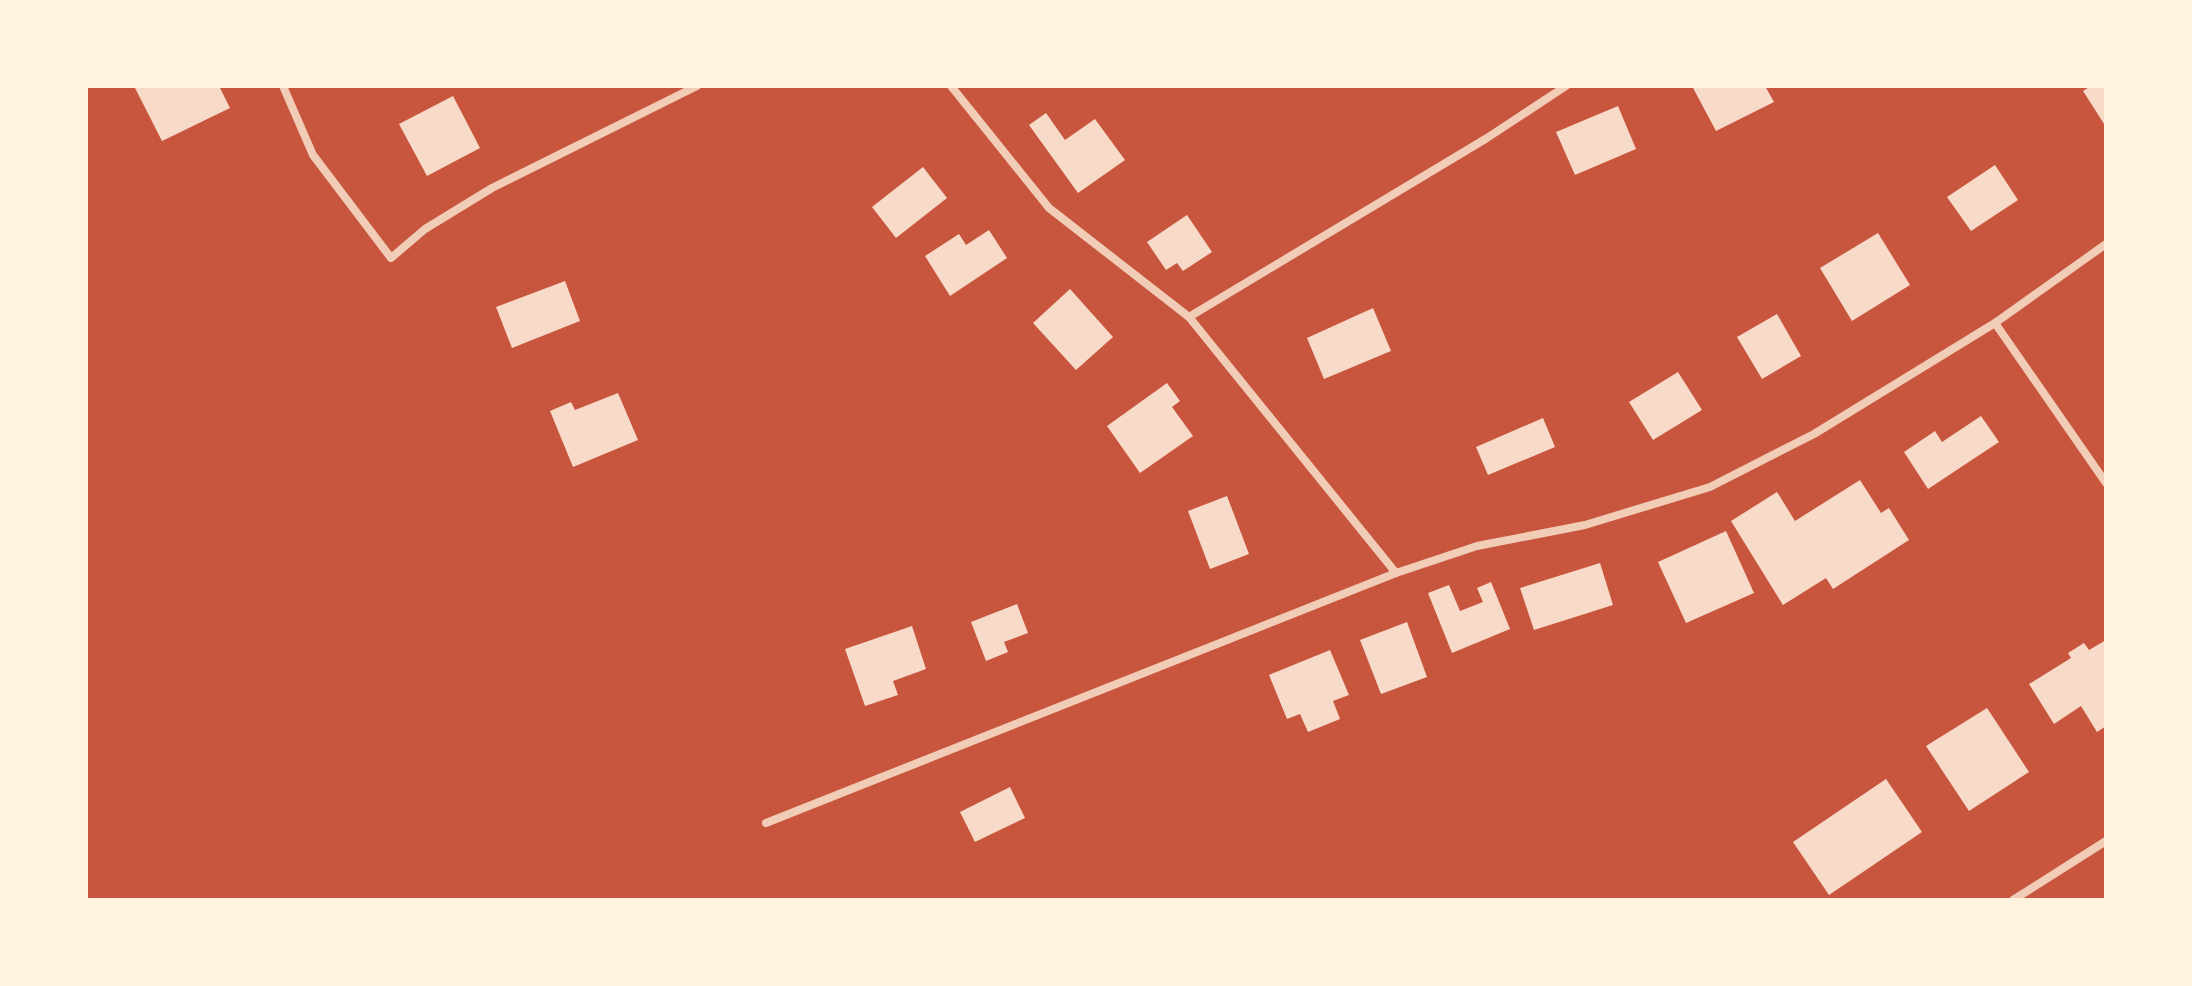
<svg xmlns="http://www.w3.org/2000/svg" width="2192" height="986" font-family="Lora,serif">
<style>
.building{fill:#f7dbc8}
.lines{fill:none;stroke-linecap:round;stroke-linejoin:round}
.minor{stroke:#f1ccb7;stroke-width:8}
</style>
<rect width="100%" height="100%" fill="#c8553d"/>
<g class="building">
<path d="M 134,86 L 219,86 L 230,108 L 162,141 Z"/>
<path d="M 1692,86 L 1765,86 L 1774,102 L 1716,131 Z"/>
<path d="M 2091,86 L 2106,86 L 2106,127 L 2083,91 Z"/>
<path d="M 453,96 L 480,148 L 427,176 L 399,124 Z"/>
<path d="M 1618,106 L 1636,149 L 1575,175 L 1556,132 Z"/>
<path d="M 1046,113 L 1065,140 L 1095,119 L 1125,160 L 1078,193 L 1029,125 Z"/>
<path d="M 1995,165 L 2018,200 L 1971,231 L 1947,197 Z"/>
<path d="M 923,167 L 947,198 L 896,238 L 872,207 Z"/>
<path d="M 1187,215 L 1212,252 L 1183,271 L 1177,263 L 1166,270 L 1147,242 Z"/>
<path d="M 989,230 L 1007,258 L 950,296 L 925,256 L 959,234 L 966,245 Z"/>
<path d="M 1878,233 L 1910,285 L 1852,321 L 1820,268 Z"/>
<path d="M 565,281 L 580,321 L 512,348 L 496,307 Z"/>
<path d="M 1070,289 L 1113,337 L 1076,370 L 1033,323 Z"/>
<path d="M 1373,308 L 1391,351 L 1324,379 L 1307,338 Z"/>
<path d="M 1777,314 L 1801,356 L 1762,379 L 1737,337 Z"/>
<path d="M 1678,372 L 1702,410 L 1653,440 L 1629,402 Z"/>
<path d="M 1167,383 L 1180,401 L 1172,407 L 1193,436 L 1140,473 L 1107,426 Z"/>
<path d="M 618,393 L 638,440 L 573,467 L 550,411 L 571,402 L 575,410 Z"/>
<path d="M 1981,416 L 1999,442 L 1928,489 L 1904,452 L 1935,431 L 1942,442 Z"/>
<path d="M 1543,418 L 1555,447 L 1488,475 L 1476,447 Z"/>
<path d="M 1860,480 L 1881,513 L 1889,508 L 1909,540 L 1833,589 L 1826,578 L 1783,605 L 1731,521 L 1777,492 L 1795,521 Z"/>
<path d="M 1227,496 L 1249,554 L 1210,569 L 1188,511 Z"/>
<path d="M 1726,531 L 1754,593 L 1686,623 L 1658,562 Z"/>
<path d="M 1600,563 L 1613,605 L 1534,630 L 1520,588 Z"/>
<path d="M 1491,582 L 1510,629 L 1452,653 L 1428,593 L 1449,585 L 1460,611 L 1483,602 L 1477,588 Z"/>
<path d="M 1017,604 L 1028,633 L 1004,642 L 1008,652 L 986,661 L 971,622 Z"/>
<path d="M 1407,622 L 1427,677 L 1381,694 L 1360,640 Z"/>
<path d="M 912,626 L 926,669 L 893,681 L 898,695 L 865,706 L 845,649 Z"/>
<path d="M 2106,640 L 2106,726 L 2097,732 L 2081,706 L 2054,724 L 2029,684 L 2071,658 L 2068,653 L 2084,643 L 2089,650 Z"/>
<path d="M 1330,650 L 1349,695 L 1333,701 L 1340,719 L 1308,732 L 1300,714 L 1287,719 L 1269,675 Z"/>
<path d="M 1987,708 L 2029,772 L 1969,811 L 1926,746 Z"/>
<path d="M 1886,779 L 1922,832 L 1829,895 L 1793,842 Z"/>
<path d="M 1010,787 L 1025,818 L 975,842 L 960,812 Z"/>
</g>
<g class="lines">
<g class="minor">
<path d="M 283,86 L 313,155 L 391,258 L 425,229 L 492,188 L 697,86"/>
<path d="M 951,86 L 1049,208 L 1189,317 L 1396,573"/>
<path d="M 1189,317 L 1487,138 L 1566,86"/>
<path d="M 1995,323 L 2106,483"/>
<path d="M 766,823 L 1396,573 L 1477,546 L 1585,525 L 1710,487 L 1814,434 L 1995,323 L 2106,244"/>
<path d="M 2013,900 L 2106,841"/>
</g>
</g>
<rect width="2192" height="986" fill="none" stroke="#fff3e0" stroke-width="176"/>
</svg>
